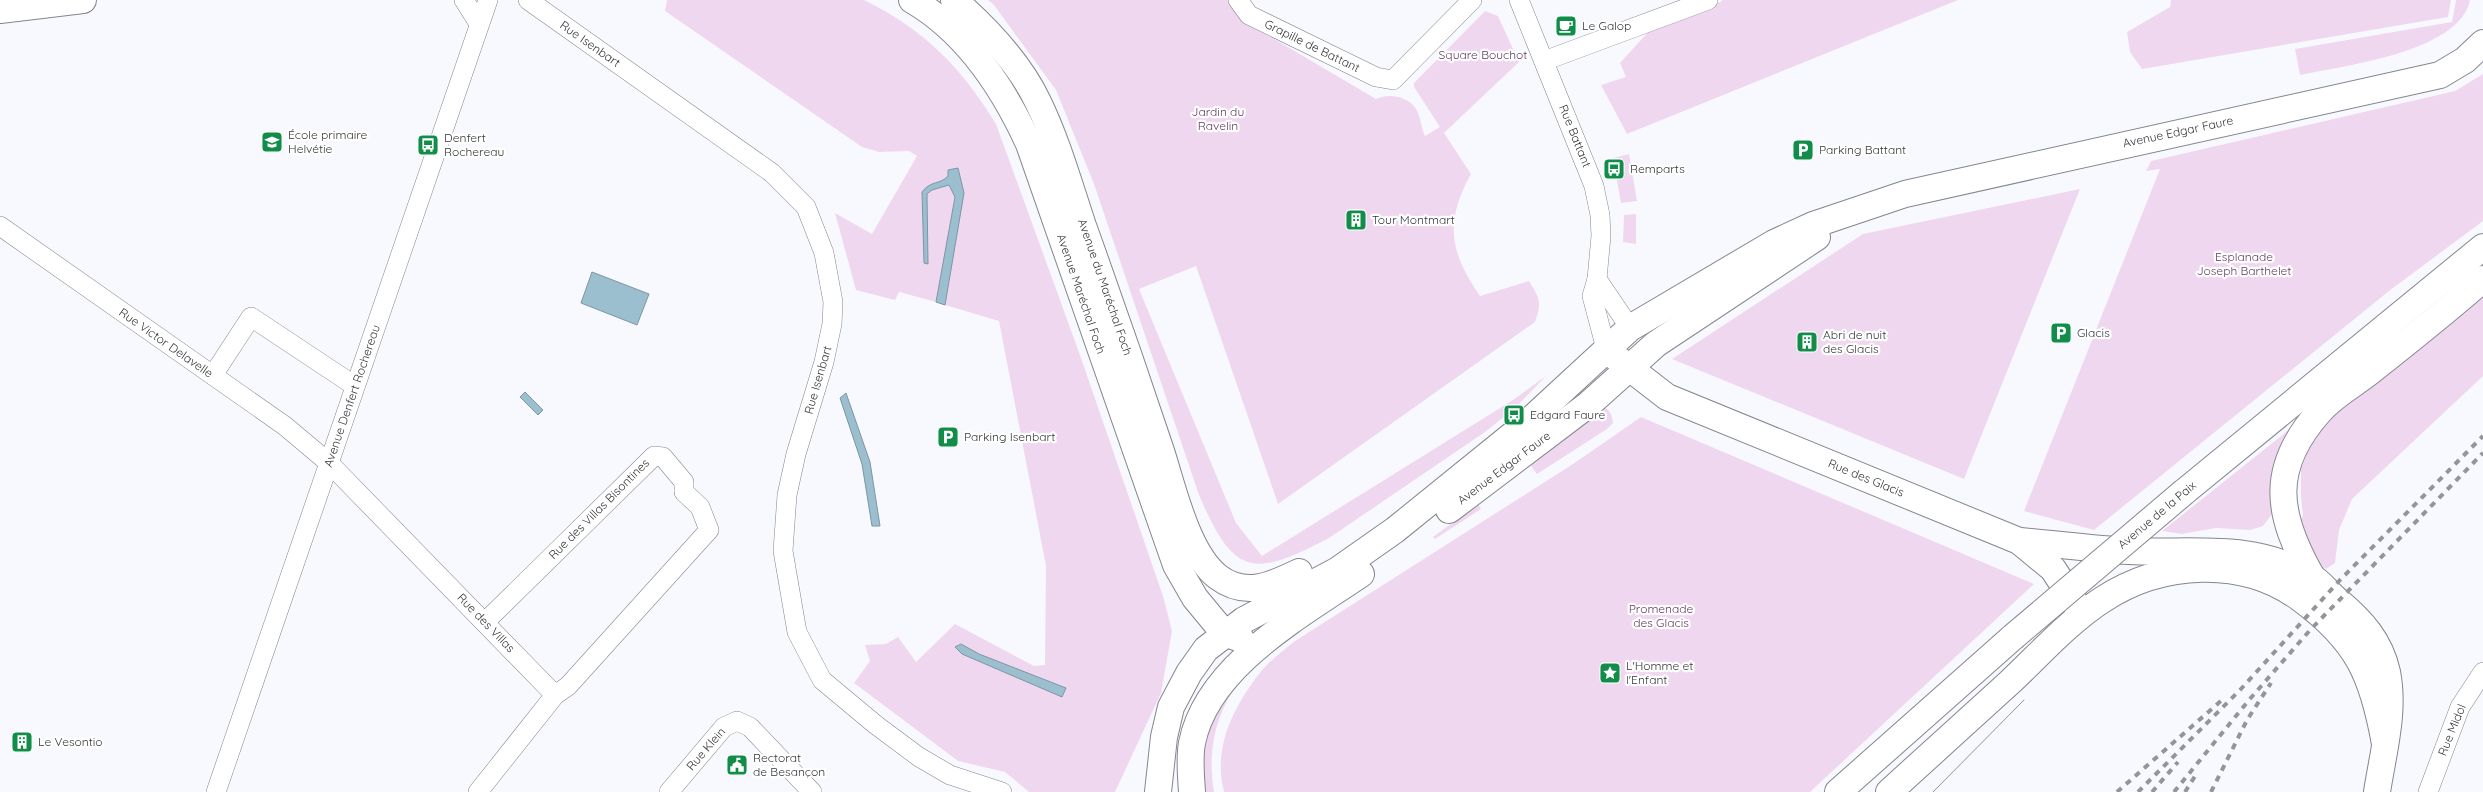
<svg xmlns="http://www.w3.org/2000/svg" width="2483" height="792" font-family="Quicksand,sans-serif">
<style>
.green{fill:#f0d7f0}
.water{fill:#9bbfcf;stroke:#7c96a2}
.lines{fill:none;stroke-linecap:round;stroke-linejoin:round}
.street-casing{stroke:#84868e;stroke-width:20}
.secondary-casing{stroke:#84868e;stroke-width:28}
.street{stroke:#fff;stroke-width:19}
.secondary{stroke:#fff;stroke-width:26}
.tram{stroke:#949599;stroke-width:1}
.rail{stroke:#949599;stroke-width:4;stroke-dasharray:6 6;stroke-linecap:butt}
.secondary-bridge-casing{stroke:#84868e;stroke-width:28;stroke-linecap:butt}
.secondary-bridge{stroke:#fff;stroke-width:26}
.labels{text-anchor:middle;stroke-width:4.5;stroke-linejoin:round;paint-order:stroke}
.poi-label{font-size:12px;fill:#353639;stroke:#fff;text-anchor:start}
.street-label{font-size:12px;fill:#353639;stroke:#fff}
.park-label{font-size:12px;fill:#5f3b60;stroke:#fff}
</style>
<rect width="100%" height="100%" fill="#f8f9ff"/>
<g class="green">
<path d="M 667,0 L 864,0 C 925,30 961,67 996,124 L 1080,355 L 1163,596 L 1172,631 L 1161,693 L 1115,792 L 1029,792 L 1005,772 L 958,761 L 854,683 L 870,661 L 865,645 L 886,644 L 898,637 L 916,662 L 955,624 L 1034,666 L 1045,665 L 1046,566 L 999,321 L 945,305 L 964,193 L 948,176 C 939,185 931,180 922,192 L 928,264 L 927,194 L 932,190 L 950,185 L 955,197 L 936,302 L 899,292 L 895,300 L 856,290 L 835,213 L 872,234 L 917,156 L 909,151 L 879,152 L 862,147 L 665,11 Z"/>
<path d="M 988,0 L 1229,0 L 1247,23 L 1376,99 C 1388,93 1408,96 1416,109 C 1421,117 1421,128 1425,136 L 1440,127 L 1414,87 L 1414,83 L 1485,11 L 1498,16 L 1519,62 L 1444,133 L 1471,174 C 1444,223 1450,252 1480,296 L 1529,281 C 1540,299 1542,302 1535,322 L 1278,504 L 1196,266 L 1139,289 L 1236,523 L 1262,556 L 1513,400 L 1546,376 L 1515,408 L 1485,432 L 1329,538 C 1253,578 1234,577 1199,495 L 1094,184 L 1056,90 L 994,5 Z"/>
<path d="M 1723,0 L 1958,0 L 1627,134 L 1601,85 L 1626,77 L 1620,63 L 1650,30 L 1710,8 Z"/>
<path d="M 2171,0 L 2451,0 L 2448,17 L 2142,69 L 2130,52 L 2127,32 L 2170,7 Z"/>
<path d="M 2456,0 L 2470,0 C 2460,52 2343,66 2300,75 L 2295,49 L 2452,22 Z"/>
<path d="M 2483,74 L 2483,221 L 2389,291 L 2094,530 L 2024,511 L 2160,169 L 2146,171 L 2151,161 L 2455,91 Z"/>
<path d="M 1629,154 L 1637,201 L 1621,203 L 1613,158 Z"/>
<path d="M 2080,189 L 1964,479 L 1672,359 L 1863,234 Z"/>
<path d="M 1636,214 L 1636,244 L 1623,242 L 1624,215 Z"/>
<path d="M 2483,296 L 2483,376 L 2352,499 L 2339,530 L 2335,563 L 2326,569 C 2311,562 2305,536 2299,522 L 2303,516 L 2301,497 L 2301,469 L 2309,447 L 2330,419 Z"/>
<path d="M 1601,405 C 1609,410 1612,413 1613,423 L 1607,429 L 1537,474 L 1528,462 Z"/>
<path d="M 1641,417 L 2034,584 L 1810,792 L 1224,792 C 1212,746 1235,704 1263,669 C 1272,659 1284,650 1295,641 L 1573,464 Z"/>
<path d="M 2295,425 L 2271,495 L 2272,514 L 2263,526 L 2250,530 L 2216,528 L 2182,534 L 2162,531 Z"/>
<path d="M 1478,504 L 1481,509 L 1435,539 L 1433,537 Z"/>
<path d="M 1228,687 L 1232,692 C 1213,724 1208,755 1214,792 L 1206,792 C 1187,751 1210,723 1228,687 Z"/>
</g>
<g class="water">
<path d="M 958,168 L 964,193 L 945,305 L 936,302 L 955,197 L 949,185 L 932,190 L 927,194 L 928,264 L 924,263 L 922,192 C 931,180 940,185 948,176 L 948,170 Z"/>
<path d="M 592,272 L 649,294 L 637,325 L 581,303 Z"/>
<path d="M 525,392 L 543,410 L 538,415 L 520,397 Z"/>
<path d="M 846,393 L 870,462 L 880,526 L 872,526 L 862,464 L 840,398 Z"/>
<path d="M 961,644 L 979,654 L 1066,688 L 1062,697 L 962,654 L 955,647 Z"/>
</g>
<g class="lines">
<g class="street-casing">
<g id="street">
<path d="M 464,0 L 479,24"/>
<path d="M 528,0 L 772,173 L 806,207 L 824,253 L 833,302 L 832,324 L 824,362 L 796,454 L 787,495 L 783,551 L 797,632 L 822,680 L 876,725 L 919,757 L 950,775 L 1002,792"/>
<path d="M 1238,0 L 1249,15 L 1376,77 L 1393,80 L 1472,0"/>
<path d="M 1519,0 L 1594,186 L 1600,215 L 1601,236 L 1597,279 L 1592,296 L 1606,349"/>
<path d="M 1544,61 L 1708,0"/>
<path d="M 0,226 L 285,426 L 329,463 L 555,695 L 478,792"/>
<path d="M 1597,279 L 1630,328"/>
<path d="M 213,375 L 251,317 L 355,386"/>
<path d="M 485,622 L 654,456 L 663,457 L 684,482 L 684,492 L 700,507 L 709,530 L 568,686 L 555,695"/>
<path d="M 216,792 L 488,0"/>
<path d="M 669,792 L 724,727 L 737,721 L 750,727 L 812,792"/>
<path d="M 2428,792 L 2460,707 L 2483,672"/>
</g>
</g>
<g class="secondary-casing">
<g id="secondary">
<path d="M 912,0 C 967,32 1003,87 1029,144 L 1176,565 L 1195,598 L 1224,633 L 1241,639"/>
<path d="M 954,0 C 985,27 1020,64 1038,102 C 1057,141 1069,184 1083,226 C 1110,301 1136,376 1161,451 C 1173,488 1187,553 1218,577 C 1246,598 1272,585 1299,572"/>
<path d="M 0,10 L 83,0"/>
<path d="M 1614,356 L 1667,397 L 2019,541 L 2053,569 L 2079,609"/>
<path d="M 2184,492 L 2483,247"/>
<path d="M 1449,510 L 1589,404 L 1656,344 L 1817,237"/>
<path d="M 2019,541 C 2056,544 2092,549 2129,551 C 2193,554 2251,542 2310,576 C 2321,582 2329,594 2338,601 C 2362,621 2380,641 2387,672 C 2395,711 2383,753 2377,792"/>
<path d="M 2312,577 C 2276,514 2269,468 2320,411 C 2334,395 2355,384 2371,371 C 2409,341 2447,311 2483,279"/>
<path d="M 1158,792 L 1164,737 L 1171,707 L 1189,673 L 1206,649 L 1244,620 L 1338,570 L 1395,530 L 1526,424 L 1630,328 L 1774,243 L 1813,225 L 1905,194 L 2440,75 L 2465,60 L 2483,43"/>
<path d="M 1192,792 C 1191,775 1189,759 1192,743 C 1207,666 1301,615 1361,574"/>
<path d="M 1838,792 L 2013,637"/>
<path d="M 1889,792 C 1929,756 1969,719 2009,683 C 2039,655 2068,622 2102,600 C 2161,561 2243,556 2301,599 C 2358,641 2373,676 2385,744"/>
</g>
</g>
<use href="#street" class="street"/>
<use href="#secondary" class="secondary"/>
<path class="tram" d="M 1933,792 L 2024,700"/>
<g class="rail">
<path d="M 2117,792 L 2222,700"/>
<path d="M 2138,792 L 2240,690 L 2340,580 L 2483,436"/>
<path d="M 2152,792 L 2178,762"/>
<path d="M 2174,792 L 2249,700 L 2311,629 L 2483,453"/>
<path d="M 2185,792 L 2197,773"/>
<path d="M 2211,792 L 2247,720 L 2271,683"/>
</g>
<g class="secondary-bridge-casing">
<path id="secondary-bridge" d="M 2013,637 L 2184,492"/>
</g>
<use href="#secondary-bridge" class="secondary-bridge"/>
</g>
<defs>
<g id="cafe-square" transform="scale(1.125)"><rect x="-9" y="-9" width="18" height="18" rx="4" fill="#128d49" stroke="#fff"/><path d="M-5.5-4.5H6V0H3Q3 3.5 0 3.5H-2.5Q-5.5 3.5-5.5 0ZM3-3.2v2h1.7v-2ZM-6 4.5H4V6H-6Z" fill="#fff"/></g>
<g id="school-square" transform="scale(1.125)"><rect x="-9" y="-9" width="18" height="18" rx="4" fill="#128d49" stroke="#fff"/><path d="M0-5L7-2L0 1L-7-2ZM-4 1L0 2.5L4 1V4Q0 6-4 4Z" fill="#fff"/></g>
<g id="bus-square" transform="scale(1.125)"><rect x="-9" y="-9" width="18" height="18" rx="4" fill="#128d49" stroke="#fff"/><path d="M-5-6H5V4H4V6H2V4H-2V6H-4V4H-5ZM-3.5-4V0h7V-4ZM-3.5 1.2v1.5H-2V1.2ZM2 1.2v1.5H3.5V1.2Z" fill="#fff"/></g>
<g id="parking-square" transform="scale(1.125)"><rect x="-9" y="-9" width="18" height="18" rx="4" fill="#128d49" stroke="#fff"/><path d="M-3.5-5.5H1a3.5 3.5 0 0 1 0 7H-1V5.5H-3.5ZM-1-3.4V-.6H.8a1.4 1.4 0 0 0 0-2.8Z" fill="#fff"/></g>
<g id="building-square" transform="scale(1.125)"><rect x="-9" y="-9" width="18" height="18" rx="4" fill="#128d49" stroke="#fff"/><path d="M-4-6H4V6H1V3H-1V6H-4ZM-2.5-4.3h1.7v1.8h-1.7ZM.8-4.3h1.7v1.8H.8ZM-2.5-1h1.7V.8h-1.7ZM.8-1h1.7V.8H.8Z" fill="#fff"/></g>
<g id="sight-square" transform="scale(1.125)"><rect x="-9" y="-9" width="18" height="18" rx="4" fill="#128d49" stroke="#fff"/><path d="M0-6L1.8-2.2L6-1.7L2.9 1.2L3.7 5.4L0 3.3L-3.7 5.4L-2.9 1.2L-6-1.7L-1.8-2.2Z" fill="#fff"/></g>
<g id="civic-square" transform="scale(1.125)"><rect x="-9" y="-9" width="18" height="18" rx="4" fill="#128d49" stroke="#fff"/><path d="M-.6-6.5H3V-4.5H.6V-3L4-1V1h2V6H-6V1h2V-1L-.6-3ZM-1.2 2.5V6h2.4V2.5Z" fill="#fff"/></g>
</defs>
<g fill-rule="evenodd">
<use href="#cafe-square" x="1566" y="26"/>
<use href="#school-square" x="272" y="142"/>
<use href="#bus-square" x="428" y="145"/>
<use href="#parking-square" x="1803" y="150"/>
<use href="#bus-square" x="1614" y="169"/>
<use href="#building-square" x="1356" y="220"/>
<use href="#parking-square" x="2061" y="333"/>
<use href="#building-square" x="1807" y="342"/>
<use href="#bus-square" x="1514" y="415"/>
<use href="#parking-square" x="948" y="437"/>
<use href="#sight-square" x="1610" y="673"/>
<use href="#building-square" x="22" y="742"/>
<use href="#civic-square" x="737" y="765"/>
</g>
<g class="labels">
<g class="poi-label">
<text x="1582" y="30">Le Galop</text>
<text x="288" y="139">École primaire<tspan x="288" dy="14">Helvétie</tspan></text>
<text x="444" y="142">Denfert<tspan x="444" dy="14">Rochereau</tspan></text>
<text x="1819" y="154">Parking Battant</text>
<text x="1630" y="173">Remparts</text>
<text x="1372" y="224">Tour Montmart</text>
<text x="2077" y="337">Glacis</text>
<text x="1823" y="339">Abri de nuit<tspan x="1823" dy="14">des Glacis</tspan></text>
<text x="1530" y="419">Edgard Faure</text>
<text x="964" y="441">Parking Isenbart</text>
<text x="1626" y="670">L'Homme et<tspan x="1626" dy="14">l'Enfant</tspan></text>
<text x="38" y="746">Le Vesontio</text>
<text x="753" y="762">Rectorat<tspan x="753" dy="14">de Besançon</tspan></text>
</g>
<g class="street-label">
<text transform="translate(590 44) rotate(35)" y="4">Rue Isenbart</text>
<text transform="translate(1312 46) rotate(26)" y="4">Grapille de Battant</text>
<text transform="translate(2178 132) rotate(-12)" y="4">Avenue Edgar Faure</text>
<text transform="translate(1575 136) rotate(68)" y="4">Rue Battant</text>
<text transform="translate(1105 287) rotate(71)" y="4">Avenue du Maréchal Foch</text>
<text transform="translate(1081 294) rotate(71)" y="4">Avenue Maréchal Foch</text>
<text transform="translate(166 343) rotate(35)" y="4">Rue Victor Delavelle</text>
<text transform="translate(818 380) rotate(-74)" y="4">Rue Isenbart</text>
<text transform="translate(352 396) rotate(-71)" y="4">Avenue Denfert Rochereau</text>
<text transform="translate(1504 468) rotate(-37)" y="4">Avenue Edgar Faure</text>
<text transform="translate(1866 478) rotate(22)" y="4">Rue des Glacis</text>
<text transform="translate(599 509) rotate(-45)" y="4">Rue des Villas Bisontines</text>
<text transform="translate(2157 515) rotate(-40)" y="4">Avenue de la Paix</text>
<text transform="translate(486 623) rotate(46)" y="4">Rue des Villas</text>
<text transform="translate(2452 730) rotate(-68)" y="4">Rue Midol</text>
<text transform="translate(706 749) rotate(-49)" y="4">Rue Klein</text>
</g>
<g class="park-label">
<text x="1483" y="59">Square Bouchot</text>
<text x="1218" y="116">Jardin du<tspan x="1218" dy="14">Ravelin</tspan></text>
<text x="2244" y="261">Esplanade<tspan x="2244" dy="14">Joseph Barthelet</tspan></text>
<text x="1661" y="613">Promenade<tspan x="1661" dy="14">des Glacis</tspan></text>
</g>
</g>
</svg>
